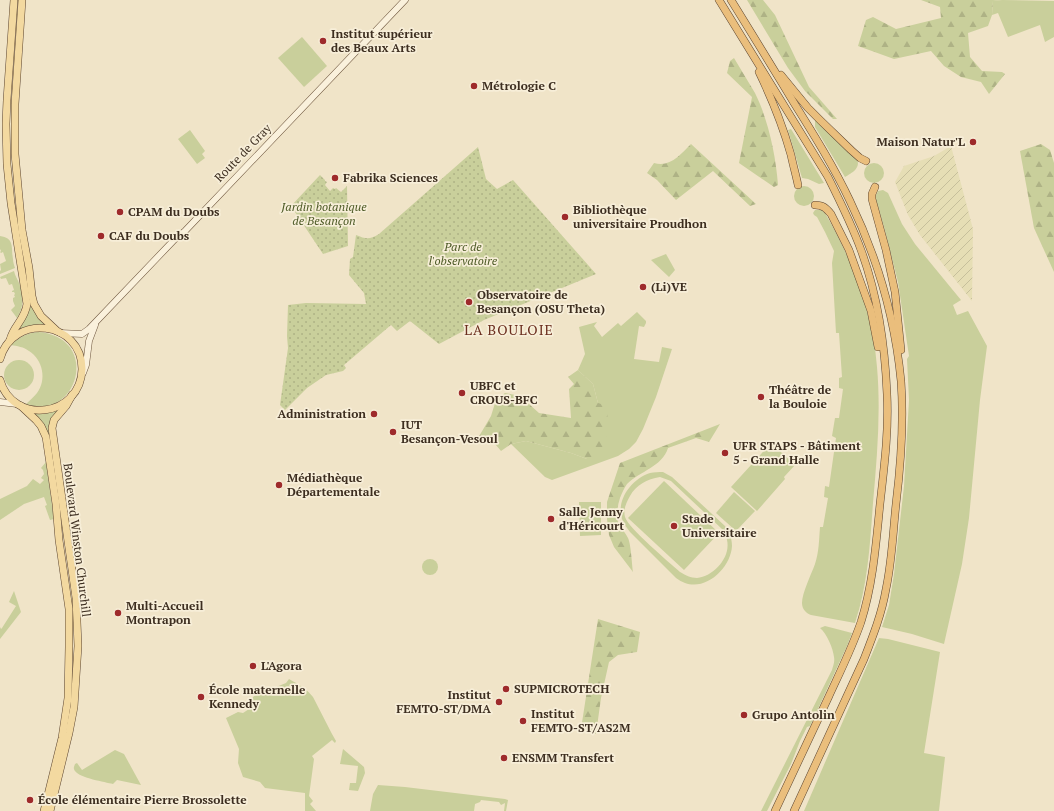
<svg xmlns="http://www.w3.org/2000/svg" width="1054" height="811" font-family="'PT Serif',serif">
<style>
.farmland{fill:url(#farmland-furrows)}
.grass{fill:#c9cf9b;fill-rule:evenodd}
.forest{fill:url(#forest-firs)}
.park{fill:url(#park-dots)}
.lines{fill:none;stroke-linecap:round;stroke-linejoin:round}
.secondary-casing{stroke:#6f573f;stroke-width:7}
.primary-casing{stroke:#5b4430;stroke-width:8}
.trunk-casing{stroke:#5b4430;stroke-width:8}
.secondary{stroke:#faf1dc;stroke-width:6}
.primary{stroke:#f3d9a0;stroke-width:7}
.trunk{stroke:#eabe7c;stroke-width:7}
.poi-dot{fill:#9e2a2b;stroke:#f7eed8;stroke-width:1.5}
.labels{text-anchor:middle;stroke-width:3.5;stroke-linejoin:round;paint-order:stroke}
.poi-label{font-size:12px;font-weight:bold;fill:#3d2e20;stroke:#f7eed8;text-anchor:start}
.street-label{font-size:12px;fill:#3d2e20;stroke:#f7eed8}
.park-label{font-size:12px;font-style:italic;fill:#4d5a26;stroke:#f7eed8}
.quarter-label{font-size:14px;letter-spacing:1px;fill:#6b2e1e;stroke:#f7eed8}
</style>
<defs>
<pattern id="farmland-furrows" width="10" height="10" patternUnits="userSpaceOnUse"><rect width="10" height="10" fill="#e6deb5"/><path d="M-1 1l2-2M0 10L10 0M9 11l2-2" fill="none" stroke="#c6bf9b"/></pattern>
<pattern id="forest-firs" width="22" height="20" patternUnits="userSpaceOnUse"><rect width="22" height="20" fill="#c9cf9b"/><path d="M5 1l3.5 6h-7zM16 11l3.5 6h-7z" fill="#aeb285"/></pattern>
<pattern id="park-dots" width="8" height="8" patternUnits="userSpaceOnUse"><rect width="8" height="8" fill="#c9cf9b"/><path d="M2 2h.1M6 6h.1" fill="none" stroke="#aeb285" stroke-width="1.8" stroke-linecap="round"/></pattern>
</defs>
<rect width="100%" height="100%" fill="#f0e4c8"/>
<path class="farmland" d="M 951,146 L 973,229 L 972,301 L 920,235 L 908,215 L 895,182 L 904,166 L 934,156 Z"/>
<g class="grass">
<path d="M 1002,0 L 1054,1 L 1054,37 L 1045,42 L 1040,25 L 1008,37 L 998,13 L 992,15 L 993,1 Z"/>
<path d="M 302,37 L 327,66 L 304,87 L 278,58 Z"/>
<path d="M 815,119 L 857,159 C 861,168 852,173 845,177 L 815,127 Z"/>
<path d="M 791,129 L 824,183 L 819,184 L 808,179 L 802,178 L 788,130 Z"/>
<path d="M 190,130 L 205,151 L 202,154 L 205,158 L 197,164 L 178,139 Z"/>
<circle cx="874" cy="173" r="10"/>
<circle cx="804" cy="196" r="10"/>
<path d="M 883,190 L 888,193 L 902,224 L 915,244 L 961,300 L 953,305 L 957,315 L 968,311 L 987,346 L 980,400 L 969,518 L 962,564 L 944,644 L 912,634 L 882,627 L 889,605 L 894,574 L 904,486 L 909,400 L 907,359 L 909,356 L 898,282 L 884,227 L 875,197 L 878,191 Z"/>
<path d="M 815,210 L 822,210 L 825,213 C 852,259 873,313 877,367 C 881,412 877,458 873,503 C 870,544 868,584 855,623 L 811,615 C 806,613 802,609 802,603 C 802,593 811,575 815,564 C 819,552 819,540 820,527 L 823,527 L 828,498 L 824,497 L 825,486 L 829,487 L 836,438 L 832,436 L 835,418 L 839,418 L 843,389 L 839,388 L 839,378 L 842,377 L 839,333 L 836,333 L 832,263 L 834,251 L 825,232 L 817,217 L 814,215 L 813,213 Z"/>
<path d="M 0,236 C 15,238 11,248 13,259 C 13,262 14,265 15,268 L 0,274 L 0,271 L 1,270 L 0,264 L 6,261 L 3,252 L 1,253 L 0,252 L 1,251 L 0,249 Z"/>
<path d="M 666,254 L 675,270 L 669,277 L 651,260 Z"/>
<path d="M 14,271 C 15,276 17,278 19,283 C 24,294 24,308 17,318 L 11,310 L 15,306 L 13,301 L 13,298 L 15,297 L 14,295 L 15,294 L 14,292 L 12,292 L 12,291 L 14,290 L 12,284 L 9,285 L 6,278 L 1,279 L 0,277 Z"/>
<path d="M 30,303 L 36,314 L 45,325 L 30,326 L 19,330 C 23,320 30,315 30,303 Z"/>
<path d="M 637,312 L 646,321 L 646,323 L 644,327 L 639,326 L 634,359 L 659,362 L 662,347 L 672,349 L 656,397 L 643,429 L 636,442 L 629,449 L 618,456 L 552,480 L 545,477 L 511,444 L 526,441 L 571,453 L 587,459 L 598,403 L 593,384 L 578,370 L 585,354 L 579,327 L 597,322 L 594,326 L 602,337 L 618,323 L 621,326 Z"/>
<path d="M 38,332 C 102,337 78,423 26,404 C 30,400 34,397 37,393 C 47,380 43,360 29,351 C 24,347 17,346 11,345 C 19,337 27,333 38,332 Z"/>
<circle cx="19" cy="375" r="15"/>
<path d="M 60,409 L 50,441 L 47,432 L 34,413 L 44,414 Z"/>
<path d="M 771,443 L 795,465 L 784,477 L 785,479 L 757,511 L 731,487 Z"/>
<path d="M 46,462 L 54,519 L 50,520 L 45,506 L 47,505 L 44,497 L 24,504 L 0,520 L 0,499 L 27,486 L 33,479 L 40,484 L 44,480 L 41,478 L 44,474 L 43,470 L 41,468 Z"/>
<path d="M 663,472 L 672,477 L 725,526 C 729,532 732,538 732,546 C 731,567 707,591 685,583 C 682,582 679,580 676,578 L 630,532 C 627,528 624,524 622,519 C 616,499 632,479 650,473 C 654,472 659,472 663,472 ZM 660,477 L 671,481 L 722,529 C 724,532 727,536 727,540 C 731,557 714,576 697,578 C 691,578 685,575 680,572 C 669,562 629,529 625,517 C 623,510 626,503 630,496 C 636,485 647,479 660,477 Z"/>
<path d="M 664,481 L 719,533 L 684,570 L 628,518 Z"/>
<path d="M 734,492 L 755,511 L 736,531 L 716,513 Z"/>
<path d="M 579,502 L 601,502 L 601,535 L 580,536 Z"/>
<circle cx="430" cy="567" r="8"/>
<path d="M 14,591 L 21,612 L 0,639 L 0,627 L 1,629 L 2,628 L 16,606 L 9,602 Z"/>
<path d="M 825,626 L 852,633 L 847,646 L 810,726 L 807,727 L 800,741 L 791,764 L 767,811 L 761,811 L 832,670 C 833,666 835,662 834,657 C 833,648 827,634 820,628 Z"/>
<path d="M 879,638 L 888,639 L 940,652 L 924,753 L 945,757 L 939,811 L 804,811 Z"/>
<path d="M 289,679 C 298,684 307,689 313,697 L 332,734 L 336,741 L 335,743 L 332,740 L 312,756 L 314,759 L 309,796 L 313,801 L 310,804 L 316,811 L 305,811 L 305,793 L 265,788 L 260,782 L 243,777 L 238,763 L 239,749 L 226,718 L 238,712 L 243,713 L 249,709 L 250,701 L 254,696 L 286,683 Z"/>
<path d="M 343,749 L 364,767 L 365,773 L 358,791 L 349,790 L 350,783 L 356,783 L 358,766 L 340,764 Z"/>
<path d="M 115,750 L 124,754 L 141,785 L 117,780 L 113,784 C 105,782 80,778 75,771 C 73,768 74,767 75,764 L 77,763 L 82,770 Z"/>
<path d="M 378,785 L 405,787 L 505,799 L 508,800 L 506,811 L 504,811 L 505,803 L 501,805 L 499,802 L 481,800 L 480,802 L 475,804 L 474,811 L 370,811 L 373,794 Z"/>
</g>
<g class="forest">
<path d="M 747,0 L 763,0 L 775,15 L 809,87 L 837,119 L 833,119 L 805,91 L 788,68 Z"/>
<path d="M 921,0 L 1002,0 L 993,1 L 992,15 L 988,26 L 968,33 L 970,57 L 982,71 L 1002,72 L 1005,74 L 989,94 L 981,82 L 961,77 L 944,66 L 931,51 L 894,59 L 858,46 L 866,20 L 873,17 L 896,29 L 941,18 L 940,7 Z"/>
<path d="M 734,58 C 741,70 748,81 755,93 C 768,119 776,156 778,185 L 774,187 L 739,163 L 752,97 L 727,73 L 730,61 Z"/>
<path d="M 691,144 L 756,204 L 750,206 L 713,171 L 676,200 L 657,180 L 647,173 L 654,163 C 670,168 681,154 691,144 Z"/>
<path d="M 1041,144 L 1050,150 L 1054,163 L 1054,272 L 1034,228 L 1020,151 Z"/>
<path d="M 578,370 L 593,384 L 598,403 L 608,406 L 605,457 L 587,459 L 571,453 L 526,441 L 511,444 L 501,451 L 490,438 L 478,438 L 491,416 L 496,400 L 505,393 L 520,396 L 539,413 L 571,418 L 569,389 L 574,384 L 568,377 Z"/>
<path d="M 720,424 L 709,442 L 696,438 L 668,448 C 662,467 640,471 627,484 C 624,488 622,493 620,498 C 618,504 617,510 617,516 C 618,529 624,529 628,538 C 631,544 632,565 633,572 L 614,547 L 609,535 L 607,519 L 607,502 L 620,463 Z"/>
<path d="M 598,619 L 640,632 L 637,652 L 618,655 L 609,662 L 601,698 L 596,734 L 581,729 Z"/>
</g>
<g class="park">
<path d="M 478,147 L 486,179 L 497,189 L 513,180 L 596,274 L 484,320 L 439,344 L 410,321 L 397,331 L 391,325 L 344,365 L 346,368 L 343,371 L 326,375 L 307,388 L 285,410 L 280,405 L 288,348 L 287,336 L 288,305 L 306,303 L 366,304 L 364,293 L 349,275 L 350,259 L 353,257 L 356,235 C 366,239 369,240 379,234 Z"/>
<path d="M 320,175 L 325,180 L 325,181 L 327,182 L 325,185 L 330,191 L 333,188 L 335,189 L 336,188 L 341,192 L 347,186 L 348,246 L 323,254 L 291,206 Z"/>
</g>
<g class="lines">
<g class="secondary-casing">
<g id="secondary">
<path d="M 60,333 L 82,334 L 89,329 L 174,240 L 185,231 L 405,0"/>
<path d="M 83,373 L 86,365 L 89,341 L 95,325"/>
<path d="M 0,402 L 17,404"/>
</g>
</g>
<g class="primary-casing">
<g id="primary">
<path d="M 22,0 L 15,104 L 15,154 L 22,230 L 29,268 L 32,296 L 34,304 L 41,316 L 57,331"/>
<path d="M 10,340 C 13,326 25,320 27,304 L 11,203 L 7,164 L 6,124 L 7,100 L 14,0"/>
<path d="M 0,359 C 13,312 82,321 82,369 C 81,417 13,426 0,380"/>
<path d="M 21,406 L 36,420 L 41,426 L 46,437 L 56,504 L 59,540 L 69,609 L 69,647 L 68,698 L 62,738 L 44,811"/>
<path d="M 50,811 L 69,733 L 74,707 L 78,646 L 76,598 L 52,428 L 54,420 L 66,406 L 72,395"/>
</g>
</g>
<g class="trunk-casing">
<g id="trunk">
<path d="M 719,0 L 828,177 C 840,201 852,225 861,250 C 878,296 885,346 887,394 C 889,431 884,468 880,504 C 876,544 873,584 861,622 C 852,648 840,672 829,696 C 811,734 793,772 775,811"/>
<path d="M 731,0 C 752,34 773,68 794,103 C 814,135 834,167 850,201 C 877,257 895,319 901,381 C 904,422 901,463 896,504 C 893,532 892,561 886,589 C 882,613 873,636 864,659 L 794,811"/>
<path d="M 759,72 C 772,99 783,126 791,155 C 793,165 796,175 798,185"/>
<path d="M 781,75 L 808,108 L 821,121 L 851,150 L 860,158 L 866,161"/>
<path d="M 875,187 L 872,194 L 872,199 L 886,250 L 895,292 L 901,350"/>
<path d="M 815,205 C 823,205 826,208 831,214 L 849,250 L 871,311 L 878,347"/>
</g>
</g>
<use href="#secondary" class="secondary"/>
<use href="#primary" class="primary"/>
<use href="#trunk" class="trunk"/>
</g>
<g class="poi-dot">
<circle cx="323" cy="41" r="4"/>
<circle cx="474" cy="86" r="4"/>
<circle cx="973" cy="142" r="4"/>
<circle cx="335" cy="178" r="4"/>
<circle cx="120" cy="212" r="4"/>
<circle cx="565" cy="217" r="4"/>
<circle cx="101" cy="236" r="4"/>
<circle cx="643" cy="287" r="4"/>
<circle cx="469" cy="302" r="4"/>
<circle cx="462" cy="393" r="4"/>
<circle cx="761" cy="397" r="4"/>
<circle cx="374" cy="414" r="4"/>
<circle cx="393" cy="432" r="4"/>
<circle cx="725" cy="453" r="4"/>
<circle cx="279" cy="485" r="4"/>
<circle cx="551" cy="519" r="4"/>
<circle cx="674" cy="526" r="4"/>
<circle cx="118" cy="613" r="4"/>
<circle cx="253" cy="666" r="4"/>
<circle cx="506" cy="689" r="4"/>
<circle cx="201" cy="697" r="4"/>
<circle cx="499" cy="702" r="4"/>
<circle cx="744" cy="715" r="4"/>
<circle cx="523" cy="721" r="4"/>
<circle cx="504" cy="758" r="4"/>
<circle cx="30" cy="800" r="4"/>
</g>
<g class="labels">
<g class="poi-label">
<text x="331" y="38">Institut supérieur<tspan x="331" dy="14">des Beaux Arts</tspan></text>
<text x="482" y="90">Métrologie C</text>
<text x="965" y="146" text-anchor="end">Maison Natur'L</text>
<text x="343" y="182">Fabrika Sciences</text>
<text x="573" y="214">Bibliothèque<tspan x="573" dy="14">universitaire Proudhon</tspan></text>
<text x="128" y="216">CPAM du Doubs</text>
<text x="109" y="240">CAF du Doubs</text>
<text x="651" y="291">(Li)VE</text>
<text x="477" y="299">Observatoire de<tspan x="477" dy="14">Besançon (OSU Theta)</tspan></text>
<text x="470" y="390">UBFC et<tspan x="470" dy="14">CROUS-BFC</tspan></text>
<text x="769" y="394">Théâtre de<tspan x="769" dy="14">la Bouloie</tspan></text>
<text x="366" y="418" text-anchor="end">Administration</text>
<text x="401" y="429">IUT<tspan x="401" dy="14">Besançon-Vesoul</tspan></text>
<text x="733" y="450">UFR STAPS - Bâtiment<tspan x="733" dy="14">5 - Grand Halle</tspan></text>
<text x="287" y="482">Médiathèque<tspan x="287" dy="14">Départementale</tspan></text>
<text x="559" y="516">Salle Jenny<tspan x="559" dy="14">d'Héricourt</tspan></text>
<text x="682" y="523">Stade<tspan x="682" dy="14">Universitaire</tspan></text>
<text x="126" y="610">Multi-Accueil<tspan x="126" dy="14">Montrapon</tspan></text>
<text x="261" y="670">L'Agora</text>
<text x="514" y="693">SUPMICROTECH</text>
<text x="209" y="694">École maternelle<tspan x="209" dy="14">Kennedy</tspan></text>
<text x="491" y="699" text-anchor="end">Institut<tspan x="491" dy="14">FEMTO-ST/DMA</tspan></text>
<text x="531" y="718">Institut<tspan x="531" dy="14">FEMTO-ST/AS2M</tspan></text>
<text x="752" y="719">Grupo Antolin</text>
<text x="512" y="762">ENSMM Transfert</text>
<text x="38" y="804">École élémentaire Pierre Brossolette</text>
</g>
<g class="street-label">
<text transform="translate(243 153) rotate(-46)" y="4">Route de Gray</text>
<text transform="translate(77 540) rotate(83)" y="4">Boulevard Winston Churchill</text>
</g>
<g class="park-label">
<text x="324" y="211">Jardin botanique<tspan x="324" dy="14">de Besançon</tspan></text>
<text x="463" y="251">Parc de<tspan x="463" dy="14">l'observatoire</tspan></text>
</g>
<g class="quarter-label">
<text x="509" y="335">LA BOULOIE</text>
</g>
</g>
</svg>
